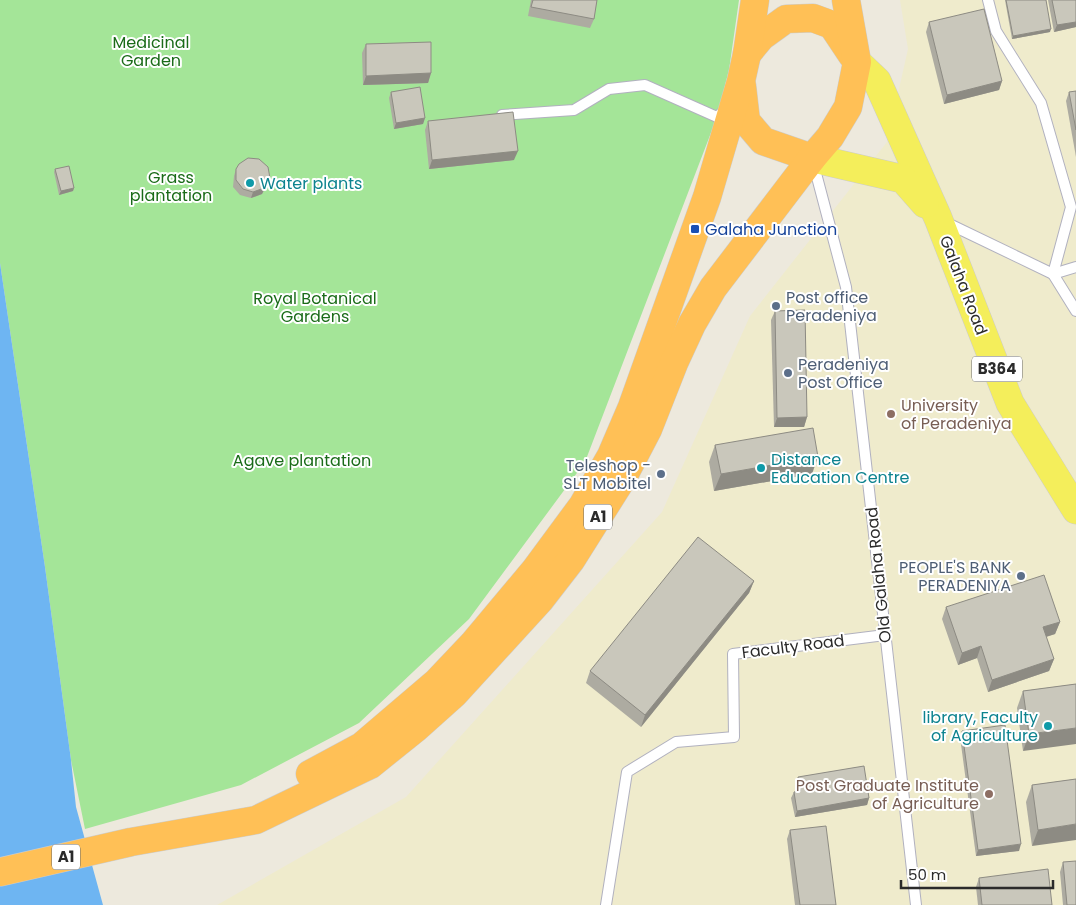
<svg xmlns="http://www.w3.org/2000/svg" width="1076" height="905" font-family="Poppins,sans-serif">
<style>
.education{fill:#efebcc}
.green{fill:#a4e598}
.water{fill:#6eb5f2}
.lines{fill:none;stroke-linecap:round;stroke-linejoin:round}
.lane-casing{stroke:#b1b1bf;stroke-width:12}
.primary-casing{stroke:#ccc;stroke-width:29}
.highway-casing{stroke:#ccc;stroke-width:29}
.lane{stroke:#fff;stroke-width:10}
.primary{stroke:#f4ee5b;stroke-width:28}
.highway{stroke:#ffc056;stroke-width:28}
.wall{fill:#adaba1}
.shaded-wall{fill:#8d8b83}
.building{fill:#c9c7bb;stroke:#8d8b83}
.culture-dot{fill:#0f9aa8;stroke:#fff;stroke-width:2}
.transit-dot{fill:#1a4fb4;stroke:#fff;stroke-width:2}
.service-dot{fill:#5c6f8a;stroke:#fff;stroke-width:2}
.education-dot{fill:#8d6e63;stroke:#fff;stroke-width:2}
.labels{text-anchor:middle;stroke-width:4;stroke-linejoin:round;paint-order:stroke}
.shield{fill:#fff;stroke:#6b6b6b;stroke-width:1}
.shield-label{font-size:15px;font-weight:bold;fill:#2b2b2b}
.park-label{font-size:16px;fill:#1a6b18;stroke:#fff}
.culture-label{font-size:16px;fill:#0d838f;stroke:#fff;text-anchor:start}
.transit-label{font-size:16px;fill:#164399;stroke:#fff;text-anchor:start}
.street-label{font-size:16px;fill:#2b2b2b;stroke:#fff}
.service-label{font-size:16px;fill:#4e5e75;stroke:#fff;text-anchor:start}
.education-label{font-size:16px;fill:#785e54;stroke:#fff;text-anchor:start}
</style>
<rect width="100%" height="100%" fill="#ede9dd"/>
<path class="education" d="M 900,0 L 1076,0 L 1076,905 L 217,905 L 406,797 L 662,512 L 750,316 L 887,142 L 908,49 Z"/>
<path class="green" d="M 0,0 L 739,0 L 729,70 L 717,117 L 585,462 L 469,619 L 359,723 L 241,785 L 85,829 L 71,760 L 45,567 L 0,263 Z"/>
<path class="water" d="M 0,263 L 45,567 L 71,760 L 76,807 L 103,905 L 0,905 Z"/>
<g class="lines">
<g class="lane-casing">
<g id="lane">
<path d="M 988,0 L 996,31 L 1041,103 L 1071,207 L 1053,274"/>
<path d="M 502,115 L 574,110 L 609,89 L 645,85 L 717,117 L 726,109"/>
<path d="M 813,162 L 846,287 L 916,905"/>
<path d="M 945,222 L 1053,274 L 1076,311"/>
<path d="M 1053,274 L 1076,267"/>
<path d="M 606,905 L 627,772 L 676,742 L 734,737 L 733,654 L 885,635"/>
</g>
</g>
<g class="primary-casing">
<g id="primary">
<path d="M 857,62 L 877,81 L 938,218 L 1010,403 L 1076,510"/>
<path d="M 812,158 L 903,179 L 925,204"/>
</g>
</g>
<g class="highway-casing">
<g id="highway">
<path d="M 747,54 L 761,37 L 786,19 L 813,18 L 832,25 L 852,55"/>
<path d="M 742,86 L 746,121 L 763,141 L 812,158"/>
<path d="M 310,774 L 362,746 L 437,682 L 473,644 L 535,570 L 583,505 L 611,456 L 632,407 L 707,197 L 741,81 L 747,54 L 755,0"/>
<path d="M 0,872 L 131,842 L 256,820 L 370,765 L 416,728 L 454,694 L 540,600 L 571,560 L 622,479 L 648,429 L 674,363 L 692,324 L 713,288 L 812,158 L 830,137 L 848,107 L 857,62 L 846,0"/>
</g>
</g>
<use href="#lane" class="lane"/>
<use href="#primary" class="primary"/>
<use href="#highway" class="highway"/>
</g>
<g class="wall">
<path d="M 531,0 L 597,0 L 594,19 L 590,28 L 528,16 Z"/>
<path d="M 1005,0 L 1046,0 L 1050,32 L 1012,39 Z"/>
<path d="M 1048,0 L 1076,0 L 1076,27 L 1054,32 Z"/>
<path d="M 929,22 L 1002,81 L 999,90 L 944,104 L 926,32 Z"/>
<path d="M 366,44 L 431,73 L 428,83 L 363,85 L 362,53 Z"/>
<path d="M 1076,91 L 1076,157 L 1066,101 L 1069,92 Z"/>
<path d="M 391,92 L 425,118 L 423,124 L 394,129 L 389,98 Z"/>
<path d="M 428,121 L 514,160 L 429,169 L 425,130 Z"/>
<path d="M 55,169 L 74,188 L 73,191 L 59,195 L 54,172 Z"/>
<path d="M 236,169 L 270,178 L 262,194 L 251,198 L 240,195 L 233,187 L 234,176 Z"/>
<path d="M 775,311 L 807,417 L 804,427 L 774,427 L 771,320 Z"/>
<path d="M 715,445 L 812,474 L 714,491 L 709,462 Z"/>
<path d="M 754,581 L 749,593 L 641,727 L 586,683 L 590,671 Z"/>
<path d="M 946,607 L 1060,622 L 1055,634 L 1046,637 L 1054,659 L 1049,671 L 988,692 L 977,658 L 958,665 L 942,619 Z"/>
<path d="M 1076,684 L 1023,751 L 1017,708 L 1023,691 Z"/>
<path d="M 962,731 L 1019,851 L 976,856 L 960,737 Z"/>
<path d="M 798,777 L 869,798 L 867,805 L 795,817 L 791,798 L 794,792 L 796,791 L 795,783 Z"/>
<path d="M 1076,779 L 1032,846 L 1026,802 L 1032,785 Z"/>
<path d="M 790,830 L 836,905 L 795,905 L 787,839 Z"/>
<path d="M 1063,862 L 1076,905 L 1063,905 L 1060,872 Z"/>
<path d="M 979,878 L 1052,905 L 978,905 L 976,887 Z"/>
</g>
<g class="shaded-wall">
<path d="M 1076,22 L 1076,27 L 1054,32 L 1057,25 Z"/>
<path d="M 1051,29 L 1050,32 L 1012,39 L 1013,36 Z"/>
<path d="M 431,73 L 428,83 L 363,85 L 366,76 Z"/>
<path d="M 1002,81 L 999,90 L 944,104 L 947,95 Z"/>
<path d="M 425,118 L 423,124 L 394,129 L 396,123 Z"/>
<path d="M 518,151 L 514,160 L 429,169 L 432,160 Z"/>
<path d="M 270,178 L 262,194 L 251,198 L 253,192 Z"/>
<path d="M 74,188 L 73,191 L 59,195 L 61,191 Z"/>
<path d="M 807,417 L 804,427 L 774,427 L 777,418 Z"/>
<path d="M 818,457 L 812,474 L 714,491 L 721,474 Z"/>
<path d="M 754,581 L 749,593 L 641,727 L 645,715 Z"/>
<path d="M 1060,622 L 1055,634 L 1039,639 L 1043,627 Z"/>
<path d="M 981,646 L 977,658 L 958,665 L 962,653 Z"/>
<path d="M 1054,659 L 1049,671 L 988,692 L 992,680 Z"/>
<path d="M 1076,728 L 1076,744 L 1023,751 L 1029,734 Z"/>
<path d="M 869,798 L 867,805 L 795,817 L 797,811 Z"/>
<path d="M 1076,824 L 1076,840 L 1032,846 L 1038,830 Z"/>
<path d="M 1021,844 L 1019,851 L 976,856 L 978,850 Z"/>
</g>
<g class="building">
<path d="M 533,0 L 597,0 L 594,19 L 531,7 Z"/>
<path d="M 1006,0 L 1046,0 L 1051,29 L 1013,36 Z"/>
<path d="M 1052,0 L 1076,0 L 1076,22 L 1057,25 Z"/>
<path d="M 984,9 L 1002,81 L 947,95 L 929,22 Z"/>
<path d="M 431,42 L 431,73 L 366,76 L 366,44 Z"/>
<path d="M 420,87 L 425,118 L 396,123 L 391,92 Z"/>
<path d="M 1076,91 L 1076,130 L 1069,92 Z"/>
<path d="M 513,112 L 518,151 L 432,160 L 428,121 Z"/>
<path d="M 248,158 L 259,159 L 268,167 L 270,178 L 264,188 L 253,192 L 243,189 L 236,180 L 236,169 L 239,164 Z"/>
<path d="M 69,166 L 74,188 L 61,191 L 55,169 Z"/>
<path d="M 805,310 L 807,417 L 777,418 L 775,311 Z"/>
<path d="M 813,428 L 818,457 L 721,474 L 715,445 Z"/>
<path d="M 698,537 L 754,581 L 645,715 L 590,671 Z"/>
<path d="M 1044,575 L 1060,622 L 1043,627 L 1054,659 L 992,680 L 981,646 L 962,653 L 946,607 Z"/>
<path d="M 1076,684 L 1076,728 L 1029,734 L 1023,691 Z"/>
<path d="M 1005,725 L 1021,844 L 978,850 L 962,731 Z"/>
<path d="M 864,766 L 869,798 L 797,811 L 794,792 L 800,791 L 798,777 Z"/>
<path d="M 1076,779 L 1076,824 L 1038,830 L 1032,785 Z"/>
<path d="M 826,826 L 836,905 L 800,905 L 790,830 Z"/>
<path d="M 1076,861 L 1076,905 L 1067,905 L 1063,862 Z"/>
<path d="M 1048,869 L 1052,905 L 982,905 L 979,878 Z"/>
</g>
<g class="culture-dot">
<circle cx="250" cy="183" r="5"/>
<circle cx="761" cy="468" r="5"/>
<circle cx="1048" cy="726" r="5"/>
</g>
<rect class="transit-dot" x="690" y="224" width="10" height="10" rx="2.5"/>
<g class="service-dot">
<circle cx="776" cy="306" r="5"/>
<circle cx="788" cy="373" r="5"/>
<circle cx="661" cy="474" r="5"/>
<circle cx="1021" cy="576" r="5"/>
</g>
<g class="education-dot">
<circle cx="891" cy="414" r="5"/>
<circle cx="989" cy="794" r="5"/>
</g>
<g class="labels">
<g class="shield">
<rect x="972" y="356.5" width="50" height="25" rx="4"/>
<rect x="584" y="504.5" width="28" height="25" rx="4"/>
<rect x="52" y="844.5" width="28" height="25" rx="4"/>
</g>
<g class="shield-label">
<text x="997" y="374">B364</text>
<text x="598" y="522">A1</text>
<text x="66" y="862">A1</text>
</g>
<g class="park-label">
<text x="151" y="48">Medicinal<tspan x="151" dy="18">Garden</tspan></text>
<text x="171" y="183">Grass<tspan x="171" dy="18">plantation</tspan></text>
<text x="315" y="304">Royal Botanical<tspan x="315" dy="18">Gardens</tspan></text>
<text x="302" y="466">Agave plantation</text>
</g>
<g class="culture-label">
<text x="260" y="189">Water plants</text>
<text x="771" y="465">Distance<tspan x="771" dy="18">Education Centre</tspan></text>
<text x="1038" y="723" text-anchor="end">library, Faculty<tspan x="1038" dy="18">of Agriculture</tspan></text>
</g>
<g class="transit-label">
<text x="705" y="235">Galaha Junction</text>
</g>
<g class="street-label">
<text transform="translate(964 285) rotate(69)" y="6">Galaha Road</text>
<text transform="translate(878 575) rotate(-96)" y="6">Old Galaha Road</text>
<text transform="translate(793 646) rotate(-7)" y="6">Faculty Road</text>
</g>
<g class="service-label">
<text x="786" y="303">Post office<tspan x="786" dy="18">Peradeniya</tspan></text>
<text x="798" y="370">Peradeniya<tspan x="798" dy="18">Post Office</tspan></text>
<text x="651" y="471" text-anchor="end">Teleshop -<tspan x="651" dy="18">SLT Mobitel</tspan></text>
<text x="1011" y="573" text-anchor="end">PEOPLE'S BANK<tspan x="1011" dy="18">PERADENIYA</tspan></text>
</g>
<g class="education-label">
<text x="901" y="411">University<tspan x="901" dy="18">of Peradeniya</tspan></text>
<text x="979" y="791" text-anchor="end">Post Graduate Institute<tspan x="979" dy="18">of Agriculture</tspan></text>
</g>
</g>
<path d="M901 880v8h152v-8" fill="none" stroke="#2b2b2b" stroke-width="2.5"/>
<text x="908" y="880" font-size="15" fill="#2b2b2b" stroke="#ffffff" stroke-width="4" paint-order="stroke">50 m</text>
</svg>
